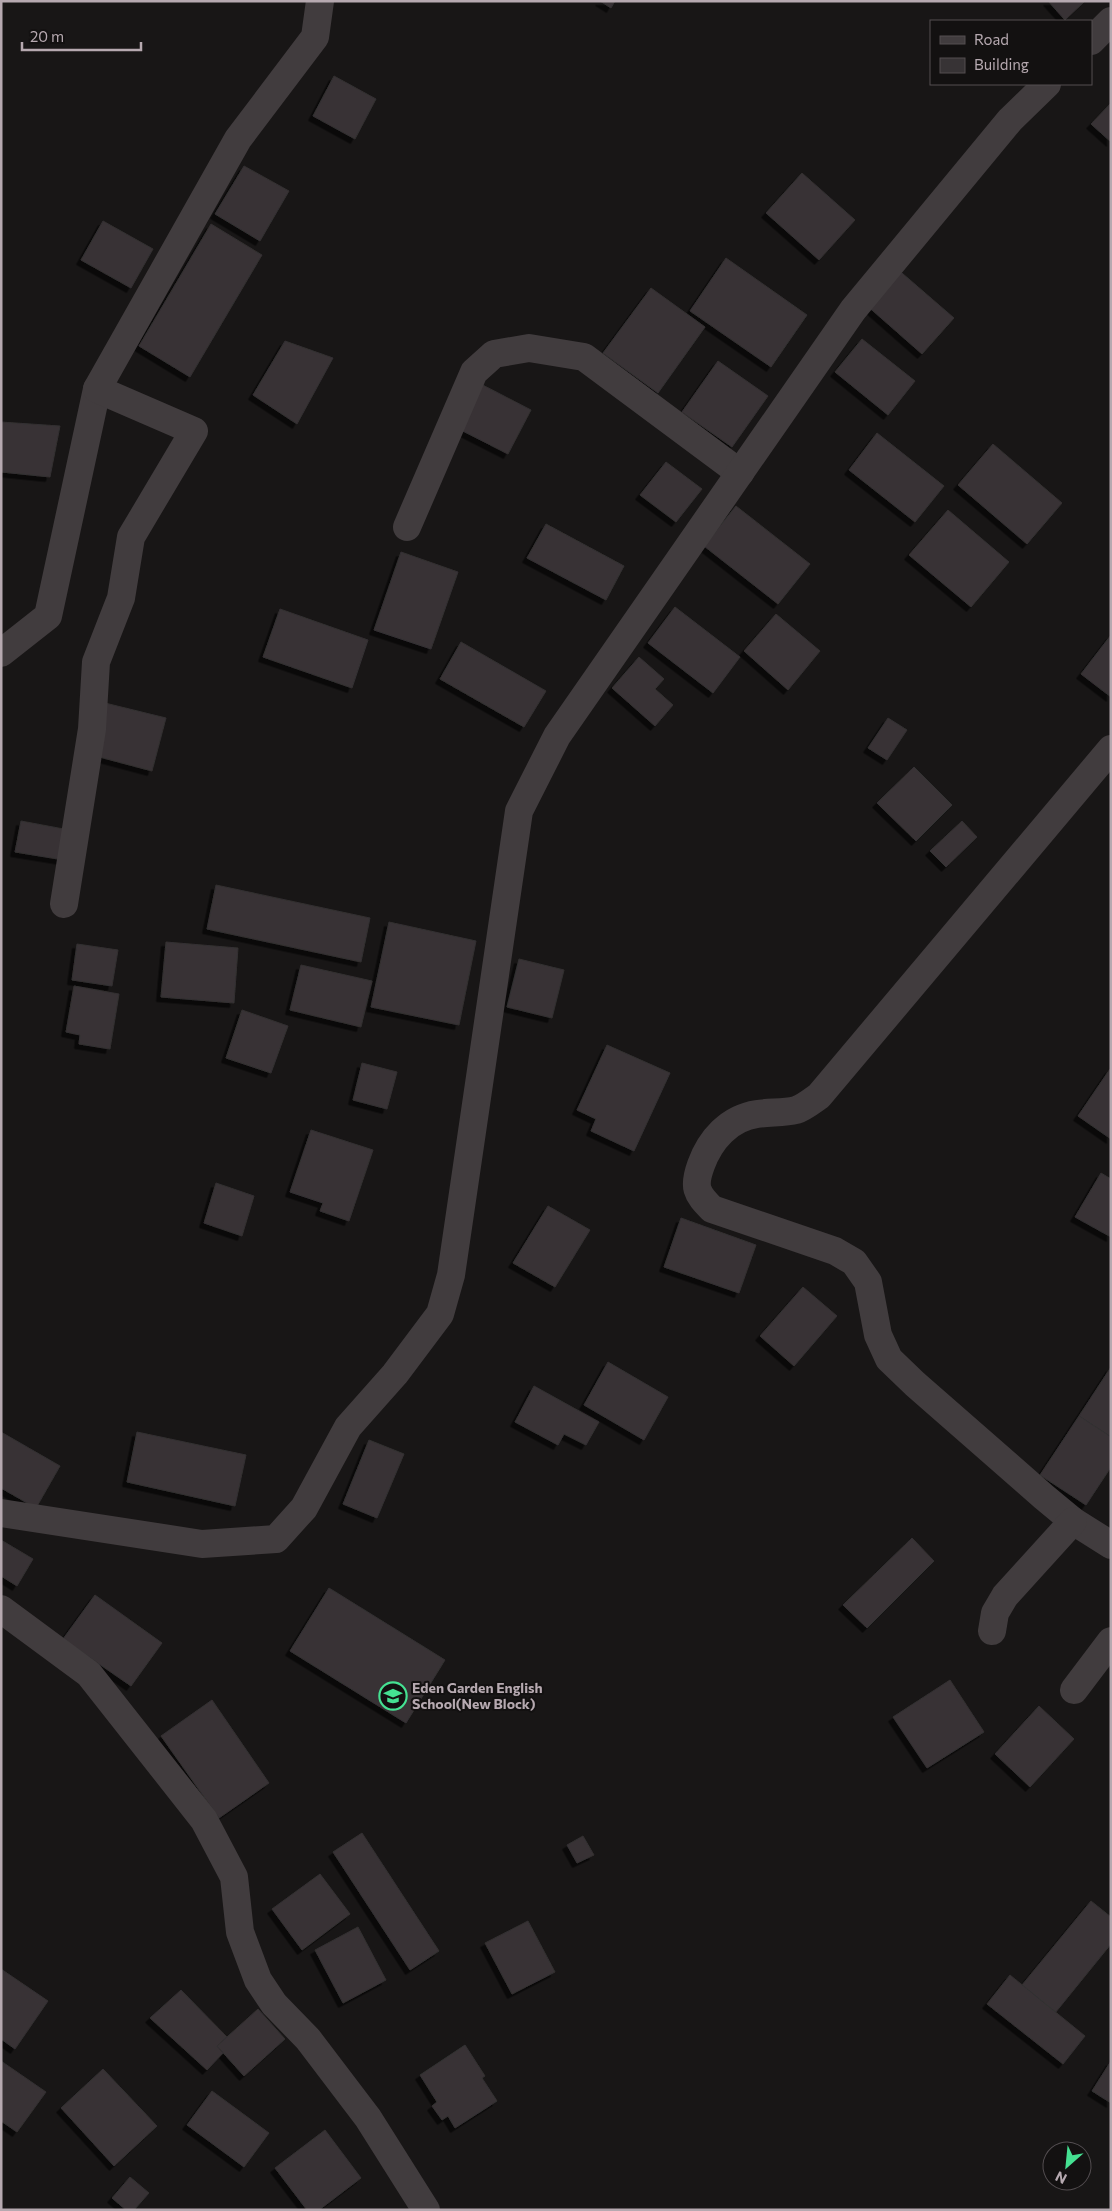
<svg xmlns="http://www.w3.org/2000/svg" width="1112" height="2211" font-family="Commissioner,sans-serif">
<style>
.building{fill:#373335;stroke:#333031;filter:url(#shadow)}
.lines{fill:none;stroke-linecap:round;stroke-linejoin:round}
.minor{stroke:#413c3e;stroke-width:28}
.labels{text-anchor:middle;stroke-width:4;stroke-linejoin:round;paint-order:stroke}
.poi-label{font-size:14px;font-weight:bold;fill:#b6a9b0;stroke:#131111;text-anchor:start}
</style>
<defs>
<filter id="shadow"><feDropShadow dx="-4.5" dy="4.5" stdDeviation="0" flood-color="#0009"/></filter>
</defs>
<rect width="100%" height="100%" fill="#181616"/>
<g class="building">
<path d="M 600,1 L 615,1 L 611,8 Z"/>
<path d="M 1048,1 L 1085,1 L 1065,20 Z"/>
<path d="M 334,76 L 376,99 L 355,139 L 313,116 Z"/>
<path d="M 1111,103 L 1111,142 L 1091,124 Z"/>
<path d="M 244,166 L 289,191 L 260,241 L 215,214 Z"/>
<path d="M 802,173 L 855,220 L 819,260 L 766,213 Z"/>
<path d="M 103,221 L 153,249 L 131,288 L 81,260 Z"/>
<path d="M 211,224 L 262,255 L 190,377 L 139,346 Z"/>
<path d="M 726,258 L 807,315 L 771,367 L 690,311 Z"/>
<path d="M 895,267 L 954,318 L 922,354 L 864,303 Z"/>
<path d="M 651,288 L 705,327 L 658,393 L 603,353 Z"/>
<path d="M 862,339 L 915,381 L 888,415 L 835,372 Z"/>
<path d="M 285,341 L 333,358 L 297,424 L 253,395 Z"/>
<path d="M 718,361 L 768,396 L 732,447 L 682,412 Z"/>
<path d="M 475,381 L 531,410 L 508,454 L 453,426 Z"/>
<path d="M 1,422 L 60,426 L 50,477 L 1,472 Z"/>
<path d="M 877,433 L 944,486 L 915,522 L 849,470 Z"/>
<path d="M 993,444 L 1062,503 L 1027,544 L 958,485 Z"/>
<path d="M 666,462 L 702,489 L 676,522 L 640,495 Z"/>
<path d="M 736,506 L 810,564 L 778,604 L 704,546 Z"/>
<path d="M 948,510 L 1009,562 L 971,607 L 909,555 Z"/>
<path d="M 546,524 L 624,566 L 606,600 L 527,558 Z"/>
<path d="M 401,552 L 458,572 L 431,649 L 374,630 Z"/>
<path d="M 675,607 L 740,657 L 713,693 L 648,643 Z"/>
<path d="M 280,609 L 368,640 L 352,688 L 263,657 Z"/>
<path d="M 776,614 L 820,651 L 788,690 L 744,651 Z"/>
<path d="M 1111,635 L 1111,697 L 1081,674 Z"/>
<path d="M 461,642 L 546,691 L 524,727 L 440,679 Z"/>
<path d="M 639,657 L 664,679 L 655,689 L 673,705 L 655,726 L 612,688 Z"/>
<path d="M 105,703 L 166,718 L 152,771 L 92,755 Z"/>
<path d="M 888,718 L 907,730 L 887,760 L 868,748 Z"/>
<path d="M 914,767 L 952,805 L 916,841 L 877,803 Z"/>
<path d="M 21,821 L 69,830 L 64,860 L 15,852 Z"/>
<path d="M 962,821 L 977,837 L 946,867 L 930,851 Z"/>
<path d="M 216,885 L 370,918 L 361,962 L 207,929 Z"/>
<path d="M 389,922 L 476,941 L 459,1025 L 371,1007 Z"/>
<path d="M 166,942 L 238,948 L 234,1003 L 161,997 Z"/>
<path d="M 77,944 L 118,950 L 112,986 L 72,980 Z"/>
<path d="M 519,959 L 564,970 L 552,1018 L 507,1007 Z"/>
<path d="M 301,965 L 372,981 L 361,1027 L 290,1010 Z"/>
<path d="M 74,986 L 119,994 L 110,1049 L 79,1044 L 80,1035 L 66,1032 Z"/>
<path d="M 242,1010 L 288,1026 L 271,1073 L 226,1058 Z"/>
<path d="M 607,1045 L 670,1073 L 634,1151 L 591,1131 L 596,1119 L 577,1110 Z"/>
<path d="M 362,1063 L 397,1072 L 387,1109 L 353,1100 Z"/>
<path d="M 1110,1069 L 1111,1069 L 1111,1139 L 1078,1116 Z"/>
<path d="M 311,1130 L 373,1150 L 349,1221 L 320,1211 L 323,1203 L 290,1192 Z"/>
<path d="M 1101,1173 L 1111,1179 L 1111,1237 L 1075,1217 Z"/>
<path d="M 216,1183 L 254,1196 L 242,1236 L 204,1223 Z"/>
<path d="M 548,1206 L 590,1230 L 555,1287 L 513,1263 Z"/>
<path d="M 681,1218 L 756,1245 L 739,1293 L 664,1267 Z"/>
<path d="M 803,1287 L 837,1316 L 794,1366 L 760,1336 Z"/>
<path d="M 608,1362 L 668,1397 L 644,1440 L 584,1405 Z"/>
<path d="M 1111,1367 L 1111,1437 L 1079,1416 Z"/>
<path d="M 534,1386 L 599,1422 L 586,1445 L 564,1434 L 558,1445 L 515,1422 Z"/>
<path d="M 1079,1416 L 1111,1437 L 1111,1467 L 1086,1505 L 1040,1475 Z"/>
<path d="M 1,1432 L 60,1466 L 36,1508 L 1,1488 Z"/>
<path d="M 137,1432 L 246,1455 L 235,1506 L 127,1482 Z"/>
<path d="M 369,1440 L 404,1454 L 377,1518 L 343,1504 Z"/>
<path d="M 912,1538 L 934,1561 L 867,1628 L 843,1605 Z"/>
<path d="M 1,1540 L 33,1559 L 17,1586 L 1,1576 Z"/>
<path d="M 329,1588 L 445,1660 L 406,1723 L 290,1651 Z"/>
<path d="M 95,1595 L 162,1643 L 131,1686 L 63,1639 Z"/>
<path d="M 950,1680 L 984,1732 L 927,1768 L 893,1717 Z"/>
<path d="M 212,1700 L 269,1783 L 219,1818 L 161,1736 Z"/>
<path d="M 1039,1706 L 1074,1739 L 1030,1787 L 995,1754 Z"/>
<path d="M 362,1833 L 439,1951 L 410,1970 L 333,1852 Z"/>
<path d="M 583,1836 L 594,1855 L 577,1863 L 567,1845 Z"/>
<path d="M 320,1874 L 350,1914 L 302,1950 L 272,1909 Z"/>
<path d="M 1091,1901 L 1111,1917 L 1111,1944 L 1055,2013 L 1022,1985 Z"/>
<path d="M 528,1921 L 555,1972 L 512,1994 L 485,1943 Z"/>
<path d="M 358,1927 L 386,1980 L 343,2003 L 315,1950 Z"/>
<path d="M 1,1969 L 48,2001 L 15,2049 L 1,2039 Z"/>
<path d="M 1010,1975 L 1085,2036 L 1063,2064 L 987,2004 Z"/>
<path d="M 181,1990 L 227,2037 L 217,2046 L 223,2053 L 207,2070 L 150,2018 Z"/>
<path d="M 258,2009 L 285,2039 L 244,2076 L 217,2046 Z"/>
<path d="M 465,2045 L 485,2076 L 482,2078 L 497,2101 L 455,2128 L 448,2116 L 442,2120 L 432,2106 L 437,2102 L 420,2075 Z"/>
<path d="M 1,2061 L 46,2092 L 17,2132 L 1,2121 Z"/>
<path d="M 1111,2061 L 1111,2103 L 1092,2091 Z"/>
<path d="M 103,2069 L 157,2126 L 114,2166 L 61,2108 Z"/>
<path d="M 212,2091 L 269,2133 L 244,2167 L 187,2125 Z"/>
<path d="M 325,2130 L 361,2178 L 319,2210 L 307,2210 L 275,2168 Z"/>
<path d="M 130,2177 L 149,2193 L 134,2210 L 126,2210 L 112,2198 Z"/>
</g>
<g class="lines">
<g class="minor">
<path d="M 1091,41 L 1111,21"/>
<path d="M 407,527 L 474,372 L 494,354 L 529,348 L 584,357 L 740,473"/>
<path d="M 1,653 L 48,616 L 97,389"/>
<path d="M 1111,749 L 819,1096 C 812,1101 803,1108 796,1110 C 784,1113 770,1112 757,1114 C 729,1118 710,1140 701,1165 C 693,1187 696,1193 712,1209 L 835,1251 L 854,1262 L 868,1282 L 878,1335 L 889,1359 L 915,1384 L 1044,1497 L 1073,1521 L 1111,1545"/>
<path d="M 64,904 L 92,729 L 96,662 L 121,598 L 131,537 L 194,431 L 97,389 L 238,139 L 315,37 L 320,1"/>
<path d="M 1,1513 L 202,1544 L 276,1539 L 304,1508 L 348,1427 L 395,1374 L 440,1314 L 451,1275 L 519,811 L 557,736 L 853,310 L 1010,120 L 1047,84"/>
<path d="M 1,1609 L 89,1674 L 204,1820 L 234,1877 L 240,1932 L 258,1980 L 274,2004 L 308,2039 L 368,2118 L 426,2210"/>
<path d="M 992,1631 L 995,1613 L 1005,1596 L 1073,1521"/>
<path d="M 1074,1690 L 1111,1641"/>
</g>
</g>
<defs>
<g id="school-ring" transform="scale(1.4375)"><circle r="9.5" fill="#131111" stroke="#45e192" stroke-width="1.5"/><path d="M0-5L7-2L0 1L-7-2ZM-4 1L0 2.5L4 1V4Q0 6-4 4Z" fill="#45e192"/></g>
</defs>
<g fill-rule="evenodd">
<use href="#school-ring" x="393" y="1696"/>
</g>
<g class="labels">
<g class="poi-label">
<text x="412" y="1693">Eden Garden English<tspan x="412" dy="16">School(New Block)</tspan></text>
</g>
</g>
<rect width="1112" height="2211" fill="none" stroke="#b6a9b0" stroke-width="5"/>
<rect x="930" y="20" width="162" height="65" fill="#131111" stroke="#544e51"/>
<rect x="940" y="36" width="25" height="8" fill="#413c3e" stroke="#544e51"/>
<text x="974" y="45" font-size="15" fill="#b6a9b0">Road</text>
<rect x="940" y="58" width="25" height="15" fill="#373335" stroke="#544e51"/>
<text x="974" y="70" font-size="15" fill="#b6a9b0">Building</text>
<g transform="translate(1067 2166) rotate(207)"><circle r="24" fill="#131111" stroke="#544e51"/>
<path d="M0-4L9 19L0 12L-9 19Z" fill="#45e192"/>
<text y="-8" font-size="14" font-weight="bold" text-anchor="middle" fill="#b6a9b0">N</text>
</g>
<path d="M22 42v8h119v-8" fill="none" stroke="#b6a9b0" stroke-width="2.5"/>
<text x="30" y="42" font-size="15" fill="#b6a9b0" stroke="#131111" stroke-width="4" paint-order="stroke">20 m</text>
</svg>
